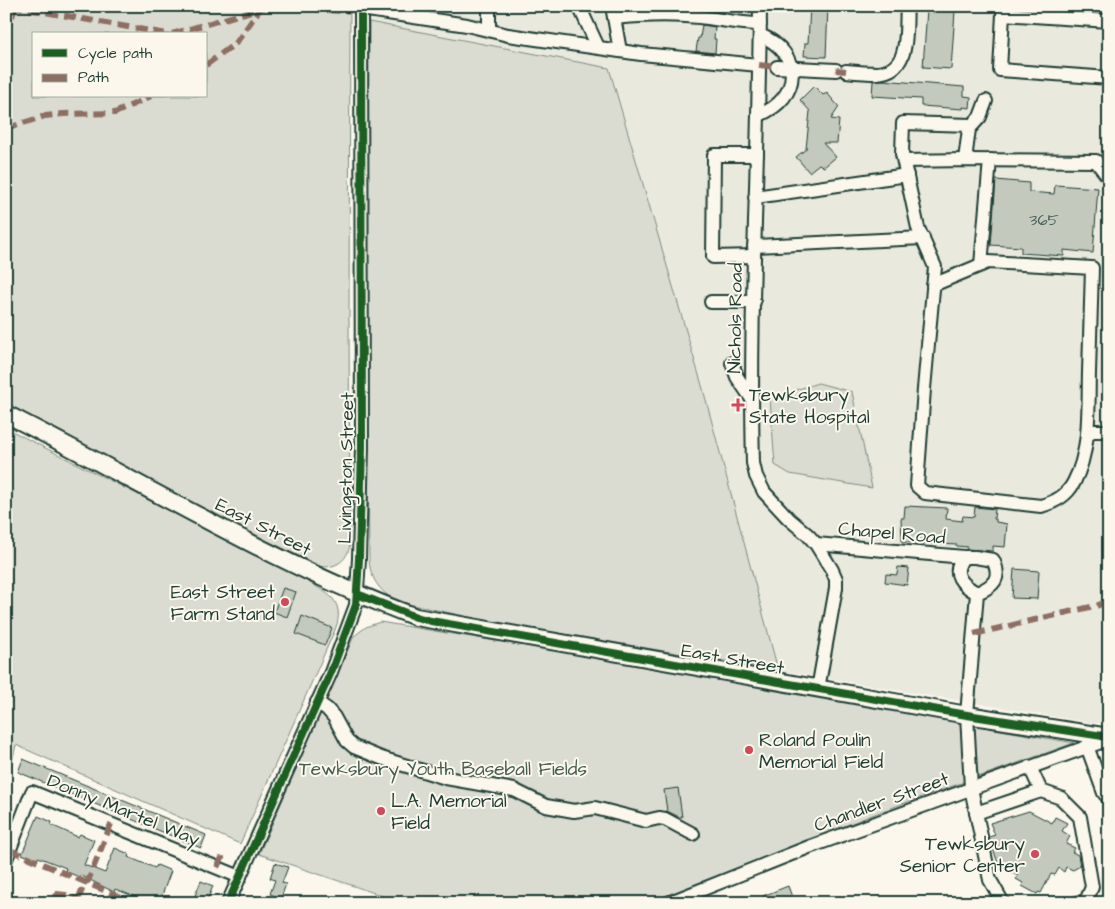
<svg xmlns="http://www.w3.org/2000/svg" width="1115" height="909" font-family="'Architects Daughter',sans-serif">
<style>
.built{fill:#eae9de}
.green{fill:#dbdcd1;stroke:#7d8c82;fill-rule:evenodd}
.building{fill:#c4c9be;stroke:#1f3d34}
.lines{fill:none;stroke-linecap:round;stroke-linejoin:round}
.minor-casing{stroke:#1f3d34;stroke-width:16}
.major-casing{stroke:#1f3d34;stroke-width:20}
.minor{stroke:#fbf7ec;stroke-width:12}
.major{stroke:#fbf7ec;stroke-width:16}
.quiet{stroke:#8d6e63;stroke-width:6;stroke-dasharray:12 6;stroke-linecap:butt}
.cycleway-casing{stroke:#fbf7ec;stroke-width:11}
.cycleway{stroke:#1b5e20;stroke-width:8}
.poi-dot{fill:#d1495b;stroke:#fbf7ec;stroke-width:2}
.labels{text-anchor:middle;stroke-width:4;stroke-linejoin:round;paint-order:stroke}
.number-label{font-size:16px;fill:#486056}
.street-label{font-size:19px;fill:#1f3d34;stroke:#fbf7ec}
.poi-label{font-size:19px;fill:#1f3d34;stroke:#fbf7ec;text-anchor:start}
.park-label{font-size:19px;fill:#455d53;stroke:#fbf7ec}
</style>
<rect width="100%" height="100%" fill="#fbf7ec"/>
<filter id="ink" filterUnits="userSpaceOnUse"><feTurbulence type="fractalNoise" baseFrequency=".02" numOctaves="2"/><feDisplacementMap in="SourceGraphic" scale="10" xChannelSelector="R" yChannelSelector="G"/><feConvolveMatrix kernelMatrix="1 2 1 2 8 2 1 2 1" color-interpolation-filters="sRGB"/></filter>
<g filter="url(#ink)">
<path class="built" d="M 369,6 L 1109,6 L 1109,723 L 1092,723 L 497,623 L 402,603 L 391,598 L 382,591 L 373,578 L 369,561 L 367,315 Z"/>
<g class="green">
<path d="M 6,6 L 350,6 L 349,315 L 350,544 C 348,562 332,571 315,565 L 6,408 ZM 34,34 L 206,34 L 206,96 L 34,96 Z"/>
<path d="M 369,22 L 609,68 L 703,389 L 778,670 L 497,623 L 399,602 C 382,594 371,581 369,561 L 367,315 Z"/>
<path d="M 818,383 L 852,392 L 872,488 L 790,474 L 775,465 L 770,398 Z"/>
<path d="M 6,428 C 92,472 179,514 264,560 C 280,568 323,587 333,599 C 341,609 339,621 334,632 L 240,844 L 16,745 L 6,787 Z"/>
<path d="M 380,622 L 806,692 L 961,723 L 1074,743 L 885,810 L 648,903 L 404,903 L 259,854 L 354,636 L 366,627 Z"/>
</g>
<g class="building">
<path d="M 810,6 L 828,6 L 826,57 L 804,56 L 805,43 L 808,43 Z"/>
<path d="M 927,9 L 955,11 L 951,69 L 923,67 Z"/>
<path d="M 702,25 L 715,27 L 714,39 L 716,39 L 715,53 L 696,51 L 698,38 L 700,38 Z"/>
<path d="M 882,80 L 964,87 L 964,96 L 971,97 L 970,108 L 963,107 L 963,109 L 921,106 L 921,99 L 872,96 L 873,81 Z"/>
<path d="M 814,86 L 823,95 L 827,93 L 839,107 L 831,119 L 839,120 L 837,143 L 823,143 L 836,157 L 824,167 L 819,164 L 809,172 L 796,157 L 806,149 L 810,111 L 800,100 Z"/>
<path d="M 996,180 L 1029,183 L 1029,192 L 1054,194 L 1055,185 L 1098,188 L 1093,253 L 1064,250 L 1064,256 L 1021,253 L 1021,247 L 991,245 Z"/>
<path d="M 905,506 L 947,508 L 946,519 L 962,521 L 963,516 L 974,517 L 975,507 L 995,509 L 994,519 L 996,519 L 996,522 L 1007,524 L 1005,547 L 993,546 L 993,551 L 967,549 L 967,547 L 957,546 L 957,545 L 902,542 L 901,518 L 904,518 Z"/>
<path d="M 898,567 L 909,568 L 907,585 L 885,582 L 886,574 L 897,575 Z"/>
<path d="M 1014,569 L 1039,571 L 1037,599 L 1012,598 Z"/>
<path d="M 283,588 L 296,592 L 287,617 L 274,612 Z"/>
<path d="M 302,616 L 332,628 L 325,645 L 296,634 Z"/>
<path d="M 23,759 L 206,835 L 201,848 L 18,772 Z"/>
<path d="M 678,788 L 682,817 L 679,817 L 667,811 L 664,790 Z"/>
<path d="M 1029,811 L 1052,823 L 1055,817 L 1067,823 L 1062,831 L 1070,836 L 1066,844 L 1075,848 L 1072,852 L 1078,855 L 1080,866 L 1073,870 L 1066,867 L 1064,872 L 1059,868 L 1055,875 L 1051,874 L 1041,893 L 1038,892 L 1037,894 L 1022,886 L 1023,883 L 1016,879 L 1018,876 L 999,866 L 989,837 L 995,835 L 990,823 Z"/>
<path d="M 38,816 L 52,822 L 51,825 L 78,837 L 80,834 L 94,840 L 84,865 L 105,873 L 115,848 L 129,854 L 128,857 L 155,868 L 157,865 L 171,871 L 159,903 L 142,903 L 143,900 L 115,889 L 114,892 L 80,875 L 79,877 L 65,871 L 66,868 L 38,857 L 37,860 L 22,854 Z"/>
<path d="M 275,863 L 288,867 L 282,883 L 286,884 L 281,898 L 270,894 L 275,880 L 270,878 Z"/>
<path d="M 201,881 L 213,886 L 206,903 L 192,903 Z"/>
<path d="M 788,886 L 792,897 L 781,901 L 782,903 L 766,903 L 763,896 Z"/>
</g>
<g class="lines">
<g class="minor-casing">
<g id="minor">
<path d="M 579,6 L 598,47"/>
<path d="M 612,6 L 620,51"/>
<path d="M 760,6 C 759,158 749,311 753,463 L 756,476 L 764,492 L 789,519 L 808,535 L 816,544 L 832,570 L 836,579 L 836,588 L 818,689"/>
<path d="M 361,9 L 467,25 L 508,35 L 641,54 L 759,65"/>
<path d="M 614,18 C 643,15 670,14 699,17 C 719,19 739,24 760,24"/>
<path d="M 1109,21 L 1003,14 L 1000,70 L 1109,78"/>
<path d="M 489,30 L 489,6"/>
<path d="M 777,67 L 836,70"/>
<path d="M 846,71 C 856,72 867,73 877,73 C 912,71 905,30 907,6"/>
<path d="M 759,115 C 802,98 803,53 760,35"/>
<path d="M 965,160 L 969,129 L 980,117 L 986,101"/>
<path d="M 904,161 L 965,160 L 1096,161 L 1109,178"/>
<path d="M 755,197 L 907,175"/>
<path d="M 754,246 L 923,238"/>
<path d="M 754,256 L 713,257 L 714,155 L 757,155"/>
<path d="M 981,265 L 990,160"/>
<path d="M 933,285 L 988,262 L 1092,268 C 1091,303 1090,338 1089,372 C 1088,409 1091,449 1074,482 C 1067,496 1055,502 1041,506 L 925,493 L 917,486 L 924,389 L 935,267 L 918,228 L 902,154 L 903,123 L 972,125"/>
<path d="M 711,302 L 754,302"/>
<path d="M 732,363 L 737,377 L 752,399"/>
<path d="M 1088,435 L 1091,431 L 1109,431"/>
<path d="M 816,544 L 964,557"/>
<path d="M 977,593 C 962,585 950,573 964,557 L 975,557 L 993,560 C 1002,578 994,586 977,593 L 967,715 L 971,788 L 990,880 L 1003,903"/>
<path d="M 317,702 L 327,709 L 334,717 L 347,741 L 354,747 L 381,758 L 446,778 L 514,790 L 546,806 L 574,811 L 595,808 L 646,821 L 659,818 L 665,819 L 693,834"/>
<path d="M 1087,746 L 1104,793 L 1109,799"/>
<path d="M 1030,767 L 1041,791 L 1061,798 L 1080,817 L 1092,887 L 1086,901 L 1076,903"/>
<path d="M 976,813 L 1041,791"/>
<path d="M 6,859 L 32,792 L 240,877"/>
<path d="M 228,903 L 331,672 L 356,605 L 359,559 L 362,447 L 361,6"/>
<path d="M 668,903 L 809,847 L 1109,739"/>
</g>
</g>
<g class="major-casing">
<path id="major" d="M 6,414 C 142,482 273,564 416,617 L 967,715 L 1109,737"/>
</g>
<use href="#minor" class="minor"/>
<use href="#major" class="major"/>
<g class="quiet">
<path d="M 11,6 L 167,34"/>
<path d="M 274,6 L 342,11 L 361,9"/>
<path d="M 6,34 L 15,8"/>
<path d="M 172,34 L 269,6"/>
<path d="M 206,65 L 236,43 L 260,9"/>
<path d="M 759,65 L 777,67"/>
<path d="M 836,70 L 846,71"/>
<path d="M 6,126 L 14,126 L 45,116 L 63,114 L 115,113 L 151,96"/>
<path d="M 974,634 L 1099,605 L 1109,600"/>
<path d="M 10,850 L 134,903"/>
<path d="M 217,867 L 222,858 L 222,853"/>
<path d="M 55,893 L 56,894 L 66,895 L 84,903"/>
<path d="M 78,900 L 85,882 L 88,881 L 111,824"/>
</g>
<g class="cycleway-casing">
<g id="cycleway">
<path d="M 357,594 L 416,617 L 431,621 L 967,715 L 1109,737"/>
<path d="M 228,903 L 331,672 L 356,605 L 359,559 L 362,447 L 361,6"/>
</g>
</g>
<use href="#cycleway" class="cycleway"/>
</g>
</g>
<g class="poi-dot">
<path d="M735.5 397.5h5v5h5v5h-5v5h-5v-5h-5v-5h5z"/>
<circle cx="285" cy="602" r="5"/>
<circle cx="749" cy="750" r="5"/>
<circle cx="381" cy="811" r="5"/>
<circle cx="1035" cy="854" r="5"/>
</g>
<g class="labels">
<g class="number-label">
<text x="1044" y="225">365</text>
</g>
<g class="street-label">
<text transform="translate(734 318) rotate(-89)" y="7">Nichols Road</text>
<text transform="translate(345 468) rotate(-89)" y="7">Livingston Street</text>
<text transform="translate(264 526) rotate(27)" y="7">East Street</text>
<text transform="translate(892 532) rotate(5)" y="7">Chapel Road</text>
<text transform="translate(733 658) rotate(10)" y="7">East Street</text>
<text transform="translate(881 801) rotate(-20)" y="7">Chandler Street</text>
<text transform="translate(124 809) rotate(22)" y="7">Donny Martel Way</text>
</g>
<g class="poi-label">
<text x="749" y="401">Tewksbury<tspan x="749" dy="22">State Hospital</tspan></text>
<text x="275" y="598" text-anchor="end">East Street<tspan x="275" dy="22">Farm Stand</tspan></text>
<text x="759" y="746">Roland Poulin<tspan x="759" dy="22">Memorial Field</tspan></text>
<text x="391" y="807">L.A. Memorial<tspan x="391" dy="22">Field</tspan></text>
<text x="1025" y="850" text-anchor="end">Tewksbury<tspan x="1025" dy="22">Senior Center</tspan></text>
</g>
<g class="park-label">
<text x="443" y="775">Tewksbury Youth Baseball Fields</text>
</g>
</g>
<rect width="1115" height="909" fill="none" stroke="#fbf7ec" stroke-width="25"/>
<rect x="12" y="12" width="1090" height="884" fill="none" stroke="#1f3d34" stroke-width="2" filter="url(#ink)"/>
<rect x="32" y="32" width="175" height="65" fill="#fbf7ec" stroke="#a3ada2"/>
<rect x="42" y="49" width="25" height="8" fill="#1b5e20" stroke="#a3ada2"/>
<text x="78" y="58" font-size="15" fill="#1f3d34">Cycle path</text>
<rect x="42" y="74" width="25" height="8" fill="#8d6e63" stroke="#a3ada2"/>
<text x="78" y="82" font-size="15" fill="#1f3d34">Path</text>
</svg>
